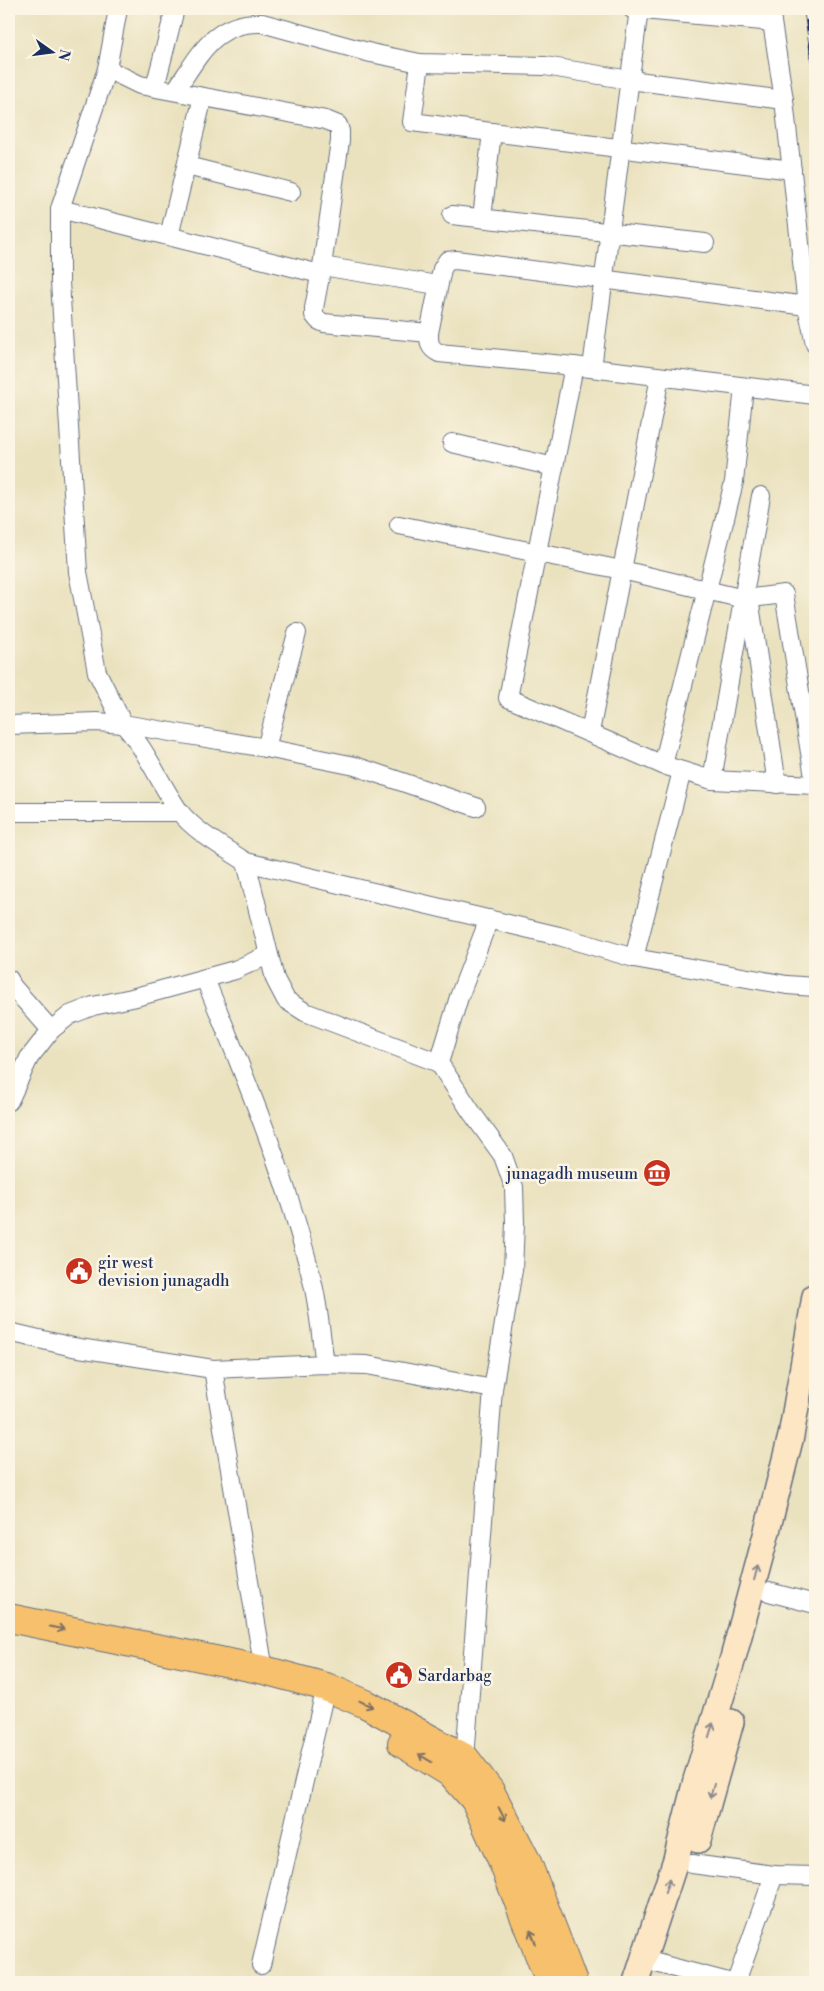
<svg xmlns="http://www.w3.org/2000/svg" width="824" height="1991" font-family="'Libre Bodoni',serif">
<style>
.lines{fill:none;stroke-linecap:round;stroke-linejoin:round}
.street-casing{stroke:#636e80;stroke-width:20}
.secondary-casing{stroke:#636e80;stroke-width:28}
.primary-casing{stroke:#636e80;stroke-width:30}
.street{stroke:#fff;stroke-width:18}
.secondary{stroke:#fce6c4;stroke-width:25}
.primary{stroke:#f7c06c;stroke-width:28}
.rail-casing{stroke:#1b2f5e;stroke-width:5.5}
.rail{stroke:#fcf5e5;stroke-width:4;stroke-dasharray:11;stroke-linecap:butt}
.oneway{stroke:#8c8a91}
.oneway2{stroke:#7e7064}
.labels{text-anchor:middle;stroke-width:5;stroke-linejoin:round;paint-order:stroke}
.poi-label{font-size:16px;fill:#1b2f5e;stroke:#fcf5e5;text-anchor:start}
</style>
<rect width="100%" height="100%" fill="#fcf5e5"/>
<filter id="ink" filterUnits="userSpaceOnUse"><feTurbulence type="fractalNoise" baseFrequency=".02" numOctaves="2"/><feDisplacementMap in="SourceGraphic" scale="10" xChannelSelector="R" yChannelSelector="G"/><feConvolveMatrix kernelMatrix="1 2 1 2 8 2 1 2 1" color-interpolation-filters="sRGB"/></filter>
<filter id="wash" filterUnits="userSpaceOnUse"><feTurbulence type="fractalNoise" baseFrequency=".0096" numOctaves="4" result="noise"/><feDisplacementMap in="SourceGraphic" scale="20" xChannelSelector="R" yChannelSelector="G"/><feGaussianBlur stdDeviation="1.12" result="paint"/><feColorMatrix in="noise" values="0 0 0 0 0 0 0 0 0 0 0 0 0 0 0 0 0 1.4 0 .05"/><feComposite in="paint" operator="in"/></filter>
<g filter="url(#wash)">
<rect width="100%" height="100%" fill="#eae2bf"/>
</g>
<g filter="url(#ink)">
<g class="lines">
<g class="street-casing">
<g id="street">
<path d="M 118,9 L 107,69 L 60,209 L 60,282 L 78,572 L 97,672 L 123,724 L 266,748 L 355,766 L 476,807"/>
<path d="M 632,9 L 772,22"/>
<path d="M 770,9 L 784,100 L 807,306 L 815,344"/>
<path d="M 420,63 L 412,122 L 792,170"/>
<path d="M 107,69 L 140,85 L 326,120 L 338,125 L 340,131 L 340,141 L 322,266 L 314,308 L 314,315 L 318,320 L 324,323 L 429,333"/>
<path d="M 155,87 L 175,9"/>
<path d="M 175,91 C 199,56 214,21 262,23 L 371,53 L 420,63 L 545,66 L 630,80 L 784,100"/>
<path d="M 187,166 L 291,192"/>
<path d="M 60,209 L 320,274"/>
<path d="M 452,215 L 705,243"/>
<path d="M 482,218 L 492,132"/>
<path d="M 169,236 L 203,97"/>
<path d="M 322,266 L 437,285"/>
<path d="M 807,306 L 456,260 L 447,261 L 442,269 L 429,333 C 429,343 429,348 439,353 L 574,366 L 815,395"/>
<path d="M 574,366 L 508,698 L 663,765 L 712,780 L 815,785"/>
<path d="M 592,368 L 639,9"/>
<path d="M 452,443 L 554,467"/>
<path d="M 399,525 L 622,570 L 744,599 L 784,594 L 815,783"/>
<path d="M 749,598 L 777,784"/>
<path d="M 9,725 L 97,722 L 123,724 C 147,750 159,782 179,811 C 195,832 225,848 246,862 L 559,936 L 634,958 L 787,985 L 815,987"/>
<path d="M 590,732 L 660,377"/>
<path d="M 266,748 L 297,633"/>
<path d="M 663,765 L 734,482 L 744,387"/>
<path d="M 712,780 L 761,496"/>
<path d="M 9,812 L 180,812"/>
<path d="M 246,862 L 275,979 L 286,1000 L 305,1012 L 439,1063"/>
<path d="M 634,958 L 682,771"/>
<path d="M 9,979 L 12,986 L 51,1030"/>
<path d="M 205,979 C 246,1079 288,1179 313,1284 C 319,1310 321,1337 325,1364"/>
<path d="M 9,1101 L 29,1058 L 51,1030 L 70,1015 L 93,1006 L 132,998 L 235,970 L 268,955"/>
<path d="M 9,1332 L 73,1347 L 213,1369 L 325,1364 L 367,1365 L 493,1389"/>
<path d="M 213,1369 L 264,1670"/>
<path d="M 769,1592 L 815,1604"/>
<path d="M 462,1765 L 465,1758 L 493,1389 L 513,1270 L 515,1223 L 514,1187 L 503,1156 L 472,1113 L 439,1063 L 459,997 L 489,919"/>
<path d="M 692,1864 L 774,1875 L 815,1876"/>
<path d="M 656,1963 L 728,1982"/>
<path d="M 261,1965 L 326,1687"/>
<path d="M 736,1982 L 774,1875"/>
</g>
</g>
<g class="secondary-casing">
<g id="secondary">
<path d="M 698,1840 L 731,1722"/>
<path d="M 636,1982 L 676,1859 L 696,1780 L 733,1658 L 765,1539 L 791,1436 L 815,1296"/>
</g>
</g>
<g class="primary-casing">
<g id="primary">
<path d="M 9,1618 L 264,1670 L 326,1687 L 366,1704 L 465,1758 L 490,1791 L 527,1862 L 573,1982"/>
<path d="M 402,1743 L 452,1774 L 475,1800 L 502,1860 L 550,1982"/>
</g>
</g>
<use href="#street" class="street"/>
<use href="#secondary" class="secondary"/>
<use href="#primary" class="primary"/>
<g class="rail-casing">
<path id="rail" d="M 806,9 L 815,69"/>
</g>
<use href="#rail" class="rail"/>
</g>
<defs><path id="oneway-shaft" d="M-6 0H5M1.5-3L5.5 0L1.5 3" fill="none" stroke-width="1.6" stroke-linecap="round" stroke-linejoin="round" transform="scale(1.25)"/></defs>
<g class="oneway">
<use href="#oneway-shaft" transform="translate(756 1573) rotate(-75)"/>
<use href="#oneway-shaft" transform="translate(711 1730) rotate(-73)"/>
<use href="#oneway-shaft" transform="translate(712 1791) rotate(106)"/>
<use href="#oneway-shaft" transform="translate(667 1886) rotate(-72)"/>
</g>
<g class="oneway2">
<use href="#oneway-shaft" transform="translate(57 1628) rotate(12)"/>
<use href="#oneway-shaft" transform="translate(366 1704) rotate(26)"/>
<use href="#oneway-shaft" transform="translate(425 1758) rotate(-149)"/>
<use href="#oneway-shaft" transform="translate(502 1814) rotate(63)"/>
<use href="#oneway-shaft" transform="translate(533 1937) rotate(-112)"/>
</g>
</g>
<defs>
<g id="museum-disc" transform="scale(1.4375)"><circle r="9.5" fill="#c8321e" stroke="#fcf5e5"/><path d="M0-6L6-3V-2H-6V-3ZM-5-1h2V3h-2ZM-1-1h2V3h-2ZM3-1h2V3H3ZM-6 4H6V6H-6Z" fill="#fff"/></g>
<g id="civic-disc" transform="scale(1.4375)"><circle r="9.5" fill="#c8321e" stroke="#fcf5e5"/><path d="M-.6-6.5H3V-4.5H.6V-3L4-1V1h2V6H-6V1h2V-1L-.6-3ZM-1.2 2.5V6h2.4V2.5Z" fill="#fff"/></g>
</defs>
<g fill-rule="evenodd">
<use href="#museum-disc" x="657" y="1173"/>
<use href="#civic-disc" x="79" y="1271"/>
<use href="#civic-disc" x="399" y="1675"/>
</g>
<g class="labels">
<g class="poi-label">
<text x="638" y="1179" text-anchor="end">junagadh museum</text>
<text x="98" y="1268">gir west<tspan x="98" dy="18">devision junagadh</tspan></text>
<text x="418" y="1681">Sardarbag</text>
</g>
</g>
<rect width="824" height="1991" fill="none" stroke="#fcf5e5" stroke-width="30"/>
<g transform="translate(52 52) rotate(104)" stroke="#fcf5e5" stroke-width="4" paint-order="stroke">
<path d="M0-4L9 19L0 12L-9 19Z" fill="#1b2f5e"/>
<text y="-8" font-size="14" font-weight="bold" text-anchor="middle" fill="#1b2f5e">N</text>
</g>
</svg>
